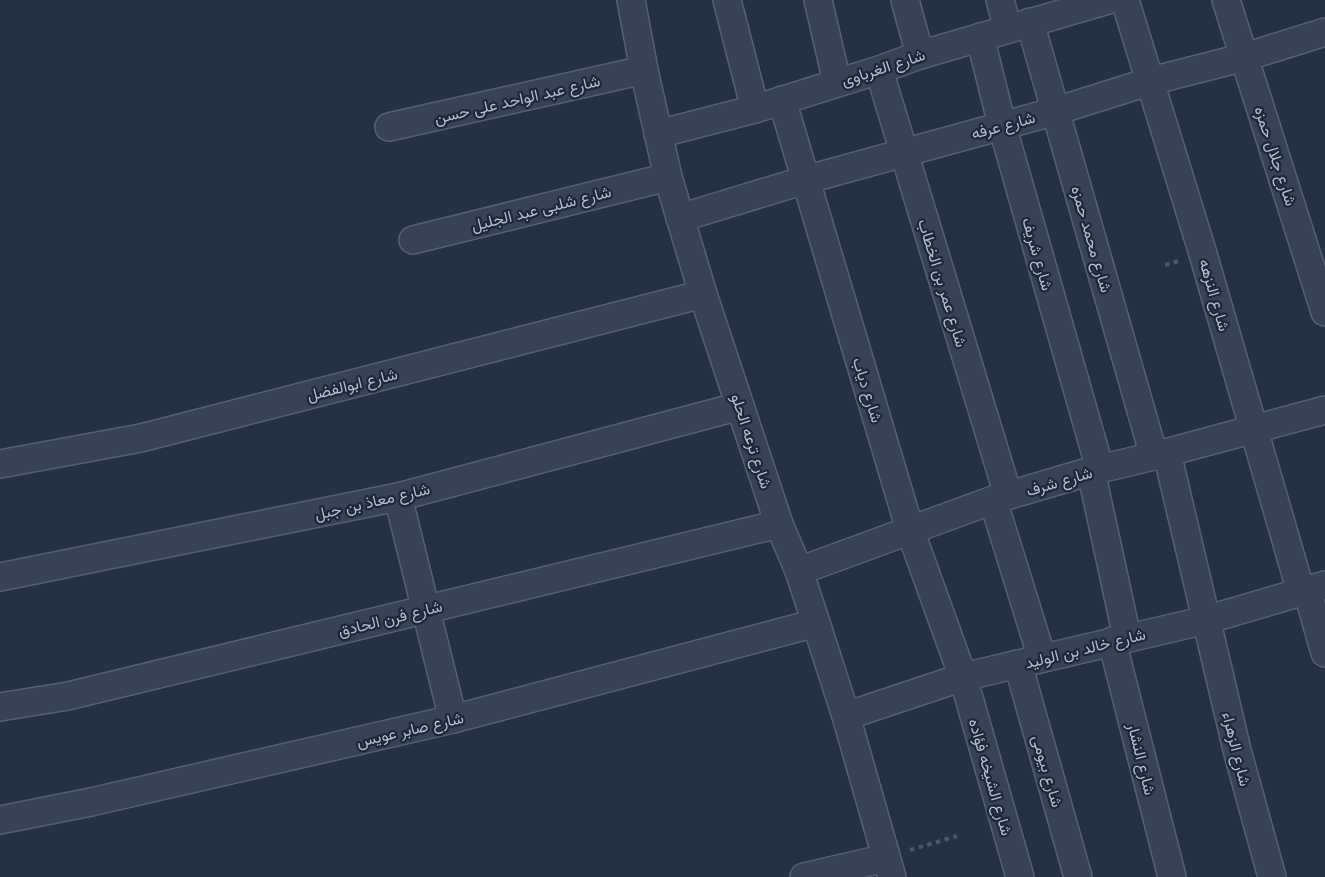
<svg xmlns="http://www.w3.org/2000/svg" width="1325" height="877" font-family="'PT Sans',Vazirmatn,sans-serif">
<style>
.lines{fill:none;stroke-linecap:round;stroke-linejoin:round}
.minor-casing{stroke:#55616f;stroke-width:30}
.path{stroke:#435e60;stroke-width:4;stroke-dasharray:4.5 4.5;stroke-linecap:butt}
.minor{stroke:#374352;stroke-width:27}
.labels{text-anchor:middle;stroke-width:4.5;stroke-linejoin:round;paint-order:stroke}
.street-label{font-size:16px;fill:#b4becc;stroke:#1c2837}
</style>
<rect width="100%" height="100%" fill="#233142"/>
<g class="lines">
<g class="minor-casing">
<g id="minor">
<path d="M 631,0 L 644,70 L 668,177 L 703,294 L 779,524 L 799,571 L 816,623 L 846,716 L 892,877"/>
<path d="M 727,0 L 755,109"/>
<path d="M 818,0 L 837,82"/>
<path d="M 905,0 L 920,55"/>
<path d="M 1000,0 L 1008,29"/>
<path d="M 1125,0 L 1203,254 L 1301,592"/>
<path d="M 1226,0 L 1325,312"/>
<path d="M 1030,22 L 1154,456"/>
<path d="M 980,37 L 1002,125 L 1100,469"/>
<path d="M 879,70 L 1008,495"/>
<path d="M 782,100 L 910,530 L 963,677 L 1020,877"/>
<path d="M 389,127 L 644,70"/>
<path d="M 658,134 L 755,109 L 879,70 L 920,55 L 1108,0"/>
<path d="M 680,218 L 805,180 L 1056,111 L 1151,81 L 1245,57 L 1325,32"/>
<path d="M 413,240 L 668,177"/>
<path d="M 1167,453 L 1237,750 L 1272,877"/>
<path d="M 0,464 L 141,438 L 703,294"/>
<path d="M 1091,471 L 1127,637"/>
<path d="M 398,497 L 453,719"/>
<path d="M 993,500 L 1042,658"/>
<path d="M 799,571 L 993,500 L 1091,471 L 1154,456 L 1325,410"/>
<path d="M 0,577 L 398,497 L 740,406"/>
<path d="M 1307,590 L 1325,653"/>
<path d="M 1112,641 L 1172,877"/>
<path d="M 1018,664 L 1078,877"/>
<path d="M 0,707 L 68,696 L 779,524"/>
<path d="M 846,716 L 963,677 L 1206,620 L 1325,585"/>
<path d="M 0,820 L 91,802 L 453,719 L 816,623"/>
<path d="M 804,877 L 886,858"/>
</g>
</g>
<g class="path">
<path d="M 1165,265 L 1179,261"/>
<path d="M 910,850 L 957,836"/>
</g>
<use href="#minor" class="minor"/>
</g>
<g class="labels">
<g class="street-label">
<text transform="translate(883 67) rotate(-18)" y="6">شارع الغرباوى</text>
<text transform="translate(517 99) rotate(-13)" y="6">شارع عبد الواحد على حسن</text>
<text transform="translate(1003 125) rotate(-15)" y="6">شارع عرفه</text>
<text transform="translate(1276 156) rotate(72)" y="6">شارع جلال حمزه</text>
<text transform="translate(541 208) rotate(-14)" y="6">شارع شلبى عبد الجليل</text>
<text transform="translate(1092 239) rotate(74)" y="6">شارع محمد حمزه</text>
<text transform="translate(1038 254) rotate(74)" y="6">شارع شريف</text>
<text transform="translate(943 283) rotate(73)" y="6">شارع عمر بن الخطاب</text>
<text transform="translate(1215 295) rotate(74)" y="6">شارع النزهه</text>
<text transform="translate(352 384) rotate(-14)" y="6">شارع ابوالفضل</text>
<text transform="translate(868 390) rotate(73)" y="6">شارع دياب</text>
<text transform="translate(752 441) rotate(72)" y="6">شارع ترعه الحلو</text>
<text transform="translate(1059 481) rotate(-16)" y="6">شارع شرف</text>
<text transform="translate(372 501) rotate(-13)" y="6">شارع معاذ بن جبل</text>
<text transform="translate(390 618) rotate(-14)" y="6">شارع فرن الحادق</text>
<text transform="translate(1085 648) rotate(-14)" y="6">شارع خالد بن الوليد</text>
<text transform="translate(410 729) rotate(-13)" y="6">شارع صابر عويس</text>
<text transform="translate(1237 749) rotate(76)" y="6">شارع الزهراء</text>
<text transform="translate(1142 759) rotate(76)" y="6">شارع النشار</text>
<text transform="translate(1048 771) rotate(74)" y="6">شارع بيومى</text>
<text transform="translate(991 777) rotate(74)" y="6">شارع الشيخه فؤاده</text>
</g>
</g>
</svg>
